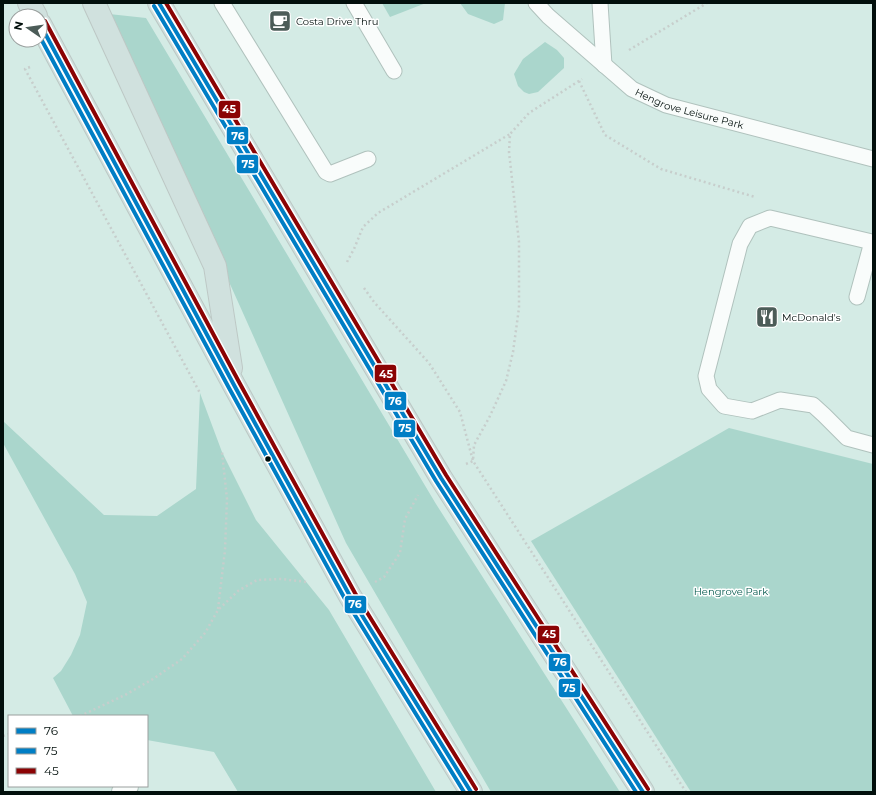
<svg xmlns="http://www.w3.org/2000/svg" width="876" height="795" font-family="Montserrat,sans-serif">
<style>
.green{fill:#aad6cc}
.lines{fill:none;stroke-linecap:round;stroke-linejoin:round}
.service-casing{stroke:#b0c2bd;stroke-width:17}
.minor-casing{stroke:#b0c2bd;stroke-width:24}
.trunk-casing{stroke:#bdc8c5;stroke-width:24}
.path{stroke:#c7cecc;stroke-width:2.5;stroke-dasharray:2 3;stroke-linecap:butt}
.service{stroke:#f9fcfb;stroke-width:15}
.minor{stroke:#f9fcfb;stroke-width:22}
.trunk{stroke:#d0e1de;stroke-width:22}
.bus-1-casing{stroke:#fff;stroke-width:7}
.bus-2-casing{stroke:#fff;stroke-width:7}
.bus-3-casing{stroke:#fff;stroke-width:7}
.bus-1{stroke:#007ec5;stroke-width:4}
.bus-2{stroke:#007ec5;stroke-width:4}
.bus-3{stroke:#8b0304;stroke-width:4}
.bus-dot{fill:#020f0c;stroke:#fff;stroke-width:1.5}
.labels{text-anchor:middle;stroke-width:3;stroke-linejoin:round;paint-order:stroke}
.poi-label{font-size:10px;fill:#020f0c;stroke:#fff;text-anchor:start}
.street-label{font-size:10px;fill:#020f0c;stroke:#fff}
.park-label{font-size:10px;fill:#04594d;stroke:#fff}
.line-badge{stroke:#fff;stroke-width:1.5}
.badge-label{font-size:11px;text-anchor:middle;font-weight:bold;fill:#fff}
</style>
<rect width="100%" height="100%" fill="#d4ebe5"/>
<g class="green">
<path d="M 382,3 L 426,3 L 390,17 Z"/>
<path d="M 460,3 L 505,3 L 503,20 L 494,24 L 468,14 Z"/>
<path d="M 109,14 L 146,18 L 436,504 L 620,792 L 491,792 L 346,543 Z"/>
<path d="M 545,42 L 557,50 L 564,58 L 564,68 L 538,92 L 529,94 L 524,92 L 518,86 L 514,74 L 523,59 Z"/>
<path d="M 200,393 L 222,452 L 256,520 L 329,610 L 436,792 L 238,792 L 214,752 L 147,740 L 147,716 L 73,716 L 53,678 L 61,671 L 71,655 L 80,635 L 87,602 L 75,574 L 3,443 L 3,421 L 104,515 L 157,516 L 196,489 Z"/>
<path d="M 729,428 L 873,464 L 873,792 L 691,792 L 531,541 Z"/>
</g>
<g class="lines">
<g class="service-casing">
<g id="service">
<path d="M 222,3 L 326,172 L 330,174 L 368,159"/>
<path d="M 354,3 L 394,71"/>
<path id="s1" d="M 536,3 L 548,16 L 632,89 L 666,105 L 873,159"/>
<path d="M 600,3 L 604,65"/>
<path d="M 857,297 L 872,242 L 770,218 L 750,226 L 740,244 L 706,376 L 709,389 L 724,406 L 752,411 L 780,400 L 813,405 L 824,415 L 847,438 L 873,445"/>
</g>
</g>
<g class="minor-casing">
<path id="minor" d="M 123,792 L 127,786"/>
</g>
<g class="trunk-casing">
<g id="trunk">
<path d="M 29,3 L 36,16"/>
<path d="M 94,3 L 215,266 L 231,368"/>
<path d="M 159,3 L 441,478 L 643,792"/>
<path d="M 40,24 L 234,385 L 350,596 L 471,792"/>
</g>
</g>
<g class="path">
<path d="M 629,50 L 707,3"/>
<path d="M 30,67 L 25,69 L 200,393"/>
<path d="M 579,81 L 605,135 L 661,169 L 755,197"/>
<path d="M 347,262 L 354,249 L 363,227 L 378,213 L 510,134"/>
<path d="M 364,288 L 374,302 L 429,363 L 460,412 L 473,461 L 686,792"/>
<path d="M 466,464 L 473,461 L 474,445 L 489,418 L 506,381 L 513,352 L 519,308 L 519,242 L 509,152 L 510,134 L 529,113 L 582,79"/>
<path d="M 375,582 L 384,577 L 400,553 L 405,519 L 418,495"/>
<path d="M 218,609 L 225,550 L 227,499 L 222,452"/>
<path d="M 80,716 L 125,695 L 153,679 L 182,659 L 205,633 L 218,610 L 238,591 L 257,580 L 281,579 L 307,582"/>
<path d="M 3,736 L 9,734"/>
</g>
<use href="#service" class="service"/>
<use href="#minor" class="minor"/>
<use href="#trunk" class="trunk"/>
<g class="bus-1-casing">
<g id="bus-1">
<path d="M 159,3 L 441,478 L 643,792"/>
<path d="M 40,24 L 234,385 L 350,596 L 471,792"/>
</g>
</g>
<g class="bus-2-casing">
<g id="bus-2">
<path d="M 154,6 L 436,481 L 636,792"/>
<path d="M 40,37 L 229,388 L 345,599 L 464,792"/>
</g>
</g>
<g class="bus-3-casing">
<g id="bus-3">
<path d="M 166,3 L 446,475 L 648,789"/>
<path d="M 45,21 L 239,382 L 355,593 L 476,789"/>
</g>
</g>
<use href="#bus-1" class="bus-1"/>
<use href="#bus-2" class="bus-2"/>
<use href="#bus-3" class="bus-3"/>
</g>
<defs>
<g id="cafe-square" transform="scale(1.15)"><rect x="-9" y="-9" width="18" height="18" rx="4" fill="#4c5c58" stroke="#fff"/><path d="M-5.5-4.5H6V0H3Q3 3.5 0 3.5H-2.5Q-5.5 3.5-5.5 0ZM3-3.2v2h1.7v-2ZM-6 4.5H4V6H-6Z" fill="#fff"/></g>
<g id="restaurant-square" transform="scale(1.15)"><rect x="-9" y="-9" width="18" height="18" rx="4" fill="#4c5c58" stroke="#fff"/><path d="M-5-6h1v4h1v-4h1v4h1v-4h1v5L-1.5 .5V6h-2V.5L-5-1ZM5-6V6H3V1.5H1.5Q1.5-4 5-6Z" fill="#fff"/></g>
</defs>
<g fill-rule="evenodd">
<use href="#cafe-square" x="280" y="21"/>
<use href="#restaurant-square" x="767" y="317"/>
</g>
<circle class="bus-dot" cx="268" cy="459" r="3.5"/>
<g class="labels">
<g class="poi-label">
<text x="296" y="25">Costa Drive Thru</text>
<text x="782" y="321">McDonald's</text>
</g>
<g class="street-label">
<text dy="4" stroke="none"><textPath href="#s1" startOffset="190">Hengrove Leisure Park</textPath></text>
</g>
<g class="park-label">
<text x="731" y="595">Hengrove Park</text>
</g>
</g>
<g class="line-badge">
<rect x="218" y="100" width="23" height="19" rx="4" fill="#8b0304"/>
<rect x="226" y="126" width="23" height="19" rx="4" fill="#007ec5"/>
<rect x="236" y="154" width="23" height="20" rx="4" fill="#007ec5"/>
<rect x="374" y="364" width="23" height="19" rx="4" fill="#8b0304"/>
<rect x="384" y="391" width="23" height="20" rx="4" fill="#007ec5"/>
<rect x="393" y="419" width="23" height="19" rx="4" fill="#007ec5"/>
<rect x="344" y="595" width="23" height="19" rx="4" fill="#007ec5"/>
<rect x="537" y="625" width="23" height="19" rx="4" fill="#8b0304"/>
<rect x="548" y="653" width="23" height="19" rx="4" fill="#007ec5"/>
<rect x="558" y="678" width="23" height="20" rx="4" fill="#007ec5"/>
</g>
<g class="badge-label">
<text x="229" y="113">45</text>
<text x="238" y="140">76</text>
<text x="248" y="168">75</text>
<text x="386" y="378">45</text>
<text x="395" y="405">76</text>
<text x="405" y="432">75</text>
<text x="355" y="608">76</text>
<text x="549" y="638">45</text>
<text x="560" y="666">76</text>
<text x="569" y="692">75</text>
</g>
<rect width="876" height="795" fill="none" stroke="#020f0c" stroke-width="8"/>
<rect x="8" y="715" width="140" height="72" fill="#ffffff" stroke="#9a9f9e"/>
<rect x="16" y="728" width="20" height="6" fill="#007ec5" stroke="#9a9f9e"/>
<text x="44" y="735" font-size="12" fill="#020f0c">76</text>
<rect x="16" y="748" width="20" height="6" fill="#007ec5" stroke="#9a9f9e"/>
<text x="44" y="755" font-size="12" fill="#020f0c">75</text>
<rect x="16" y="768" width="20" height="6" fill="#8b0304" stroke="#9a9f9e"/>
<text x="44" y="775" font-size="12" fill="#020f0c">45</text>
<g transform="translate(28 28) rotate(283)"><circle r="19" fill="#ffffff" stroke="#9a9f9e"/>
<path d="M0-3L7 15L0 10L-7 15Z" fill="#4c5c58"/>
<text y="-6" font-size="11" font-weight="bold" text-anchor="middle" fill="#020f0c">N</text>
</g>
</svg>
